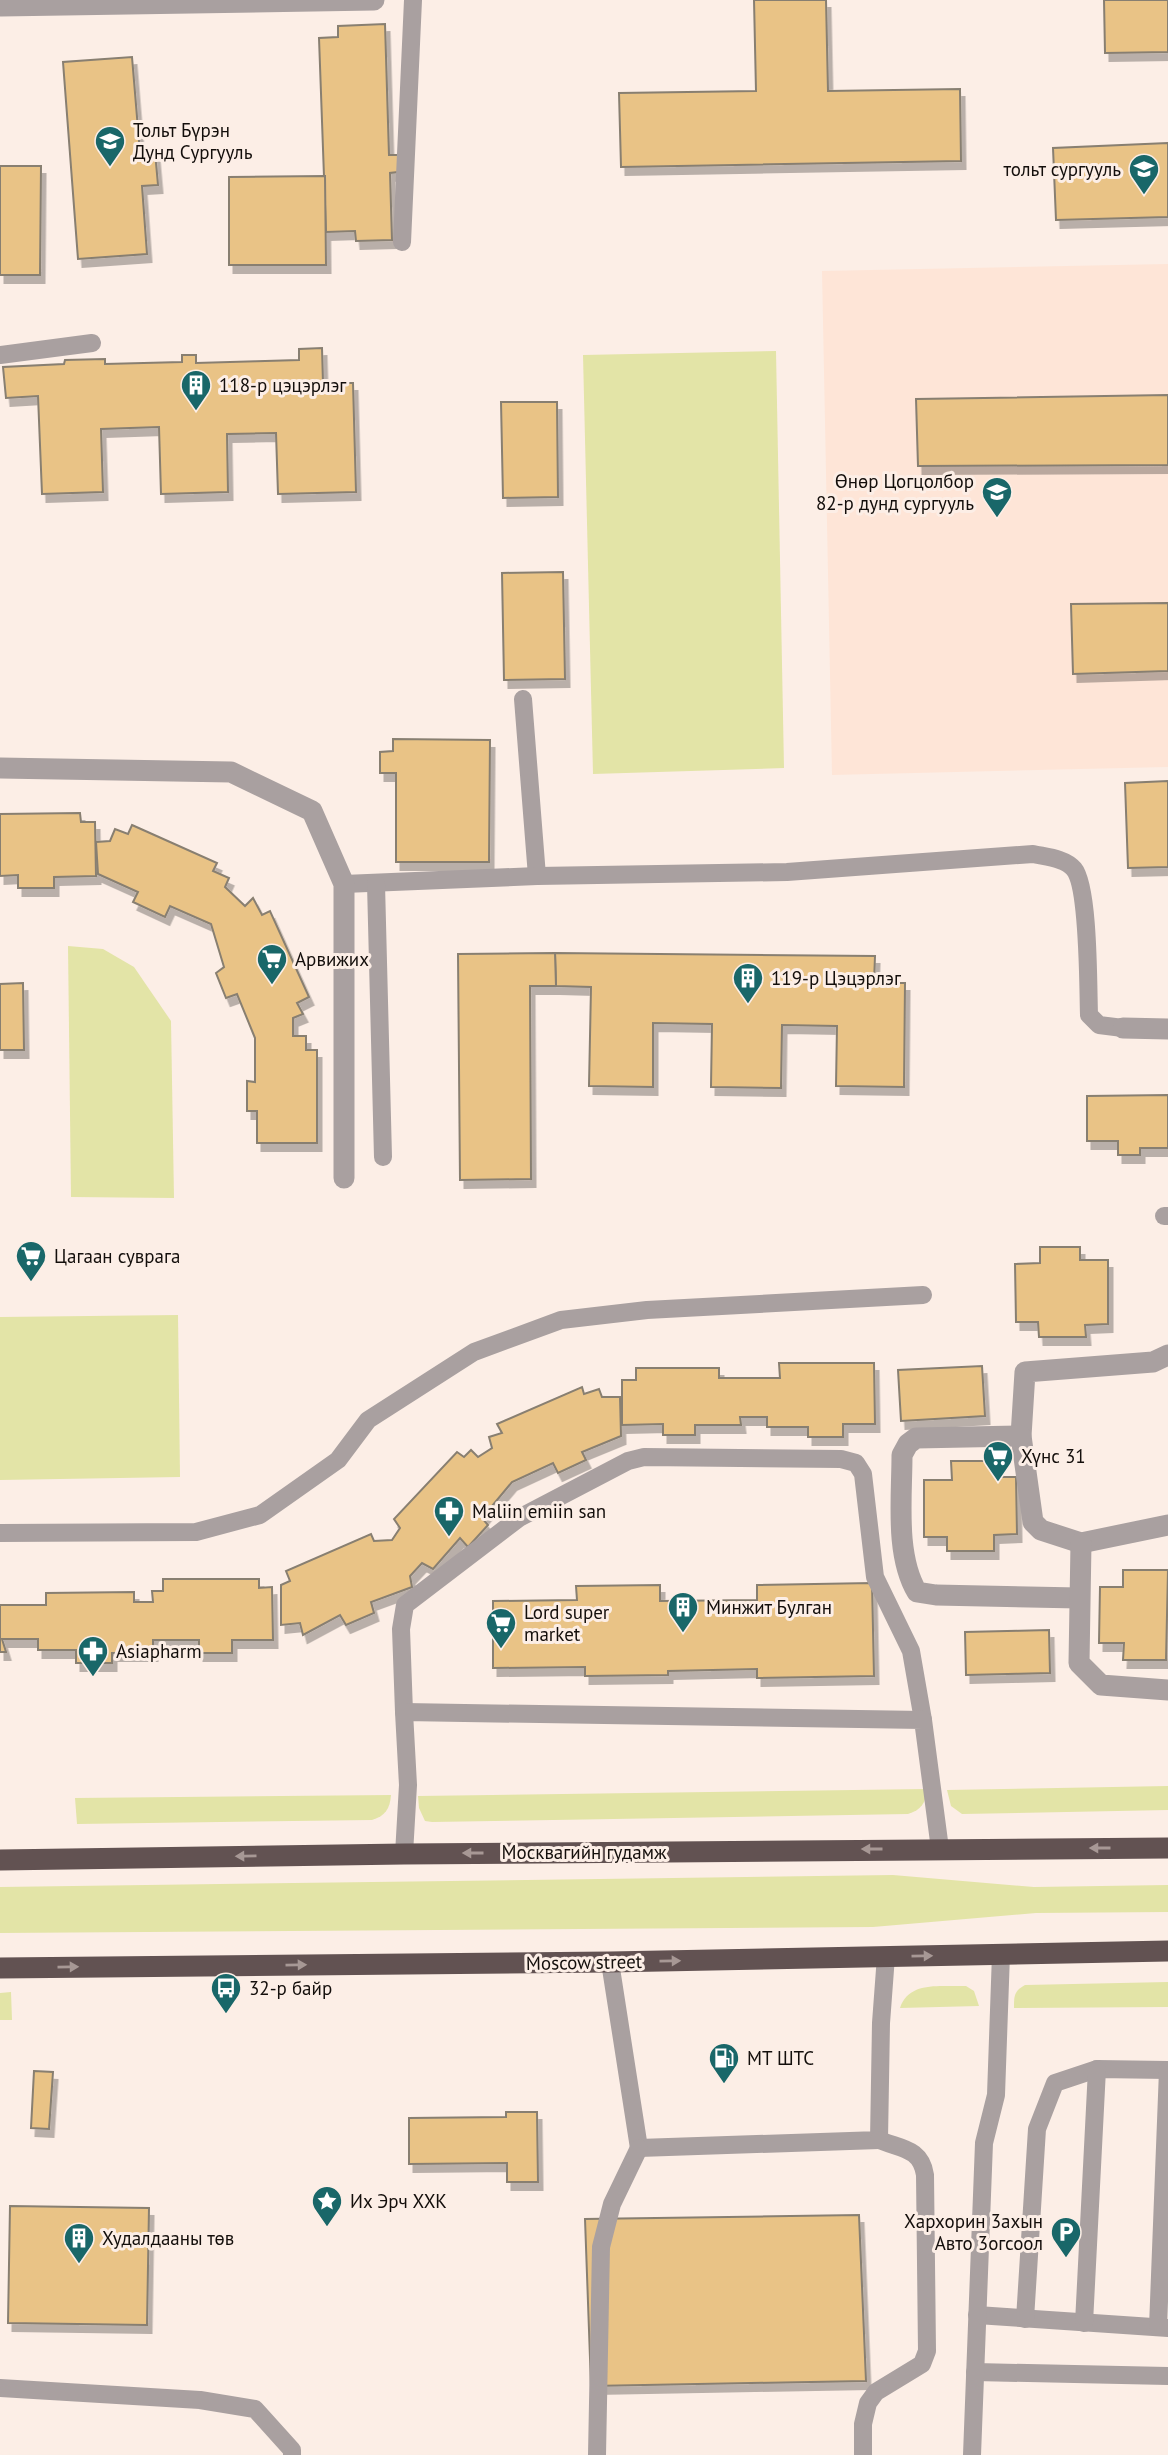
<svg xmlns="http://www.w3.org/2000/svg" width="1168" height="2455" font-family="'PT Sans',sans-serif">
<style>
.built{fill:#fee5d7}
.green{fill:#e3e4a7}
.building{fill:#e9c386;stroke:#887f71;stroke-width:2;filter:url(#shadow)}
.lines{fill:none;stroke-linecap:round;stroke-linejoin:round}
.service{stroke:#a9a0a0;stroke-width:18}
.minor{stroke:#a9a0a0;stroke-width:21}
.trunk{stroke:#625252;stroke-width:21}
.oneway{fill:#a79895}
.labels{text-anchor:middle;stroke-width:6;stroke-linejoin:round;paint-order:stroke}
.poi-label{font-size:19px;fill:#130e0b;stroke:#fceee6;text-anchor:start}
.street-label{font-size:19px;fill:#130e0b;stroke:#fceee6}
</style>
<defs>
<filter id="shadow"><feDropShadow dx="4.5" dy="8" stdDeviation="0" flood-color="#0004"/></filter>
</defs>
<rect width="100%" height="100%" fill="#fceee6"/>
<path class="built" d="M 1168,264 L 1168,767 L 832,775 L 822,271 Z"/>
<g class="green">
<path d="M 776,351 L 784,768 L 593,774 L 583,355 Z"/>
<path d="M 68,946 L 103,949 L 134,967 L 171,1021 L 174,1198 L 71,1197 Z"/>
<path d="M 178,1315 L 180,1477 L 0,1480 L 0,1317 Z"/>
<path d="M 1168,1786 L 1168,1810 L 962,1814 L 951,1806 L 947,1790 Z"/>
<path d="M 927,1789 C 926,1803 921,1810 908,1814 L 432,1822 L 425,1821 L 419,1808 L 418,1796 Z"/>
<path d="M 391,1795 C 390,1809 385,1816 372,1820 L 77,1824 L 75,1798 Z"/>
<path d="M 893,1875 L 1034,1887 L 1168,1885 L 1168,1912 L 1036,1913 L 873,1927 L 0,1933 L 0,1887 Z"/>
<path d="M 1168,1982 L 1168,2007 L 1014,2008 C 1014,1996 1014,1991 1025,1985 Z"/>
<path d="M 966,1986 L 974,1991 L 979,2006 L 900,2008 C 909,1980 942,1987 966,1986 Z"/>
<path d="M 11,1992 L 12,2020 L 0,2020 L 0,1993 Z"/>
</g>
<g class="building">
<path d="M 754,0 L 826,0 L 828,91 L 960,89 L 961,161 L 621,167 L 619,93 L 756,91 Z"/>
<path d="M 1104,0 L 1168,0 L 1168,52 L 1105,53 Z"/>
<path d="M 385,24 L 389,155 L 398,155 L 398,172 L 390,173 L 392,240 L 356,241 L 355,231 L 326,232 L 319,38 L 338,37 L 338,26 Z"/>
<path d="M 132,57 L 140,153 L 155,152 L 158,185 L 142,186 L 147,254 L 78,259 L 63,62 Z"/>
<path d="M 1168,143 L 1168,217 L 1056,220 L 1053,148 Z"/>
<path d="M 0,166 L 41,166 L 40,275 L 0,275 Z"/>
<path d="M 325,176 L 326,265 L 229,265 L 229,177 Z"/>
<path d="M 322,348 L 323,383 L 353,383 L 356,492 L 278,494 L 276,433 L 227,434 L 228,492 L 161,494 L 159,427 L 101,429 L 103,492 L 42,494 L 38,396 L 6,398 L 3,367 L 64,364 L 65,360 L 105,359 L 105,364 L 182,362 L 182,355 L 196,355 L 196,363 L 299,360 L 299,349 Z"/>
<path d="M 1168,395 L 1168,465 L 918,466 L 916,399 Z"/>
<path d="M 501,402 L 557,402 L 558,497 L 503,498 Z"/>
<path d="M 563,572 L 565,679 L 504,680 L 502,573 Z"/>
<path d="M 1168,603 L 1168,671 L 1073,674 L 1071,604 Z"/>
<path d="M 393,739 L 490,740 L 489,862 L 396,862 L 396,773 L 380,773 L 380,752 L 393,751 Z"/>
<path d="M 1168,781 L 1168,867 L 1128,868 L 1125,783 Z"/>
<path d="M 80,813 L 81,822 L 95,822 L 96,876 L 54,877 L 54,888 L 18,888 L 18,875 L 0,876 L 0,814 Z"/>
<path d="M 132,825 L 217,863 L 213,871 L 229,878 L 225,887 L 245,906 L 253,898 L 262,915 L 270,911 L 309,997 L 297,1003 L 303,1014 L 293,1018 L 293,1036 L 306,1036 L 306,1050 L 317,1050 L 317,1143 L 257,1143 L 257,1111 L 247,1111 L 247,1081 L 255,1082 L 255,1038 L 237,994 L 226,998 L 216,973 L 224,967 L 211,924 L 170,906 L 165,917 L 133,902 L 138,892 L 98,874 L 96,842 L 110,841 L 115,829 L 128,834 Z"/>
<path d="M 555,953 L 875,956 L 874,983 L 905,983 L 904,1087 L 836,1086 L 837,1026 L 782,1025 L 781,1088 L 711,1087 L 712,1024 L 653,1023 L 653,1087 L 589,1086 L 591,987 L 556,986 Z"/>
<path d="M 555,953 L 556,986 L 530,986 L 531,1179 L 460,1180 L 458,954 Z"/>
<path d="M 23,983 L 24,1050 L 0,1050 L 0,984 Z"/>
<path d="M 1168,1095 L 1168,1148 L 1140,1148 L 1140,1155 L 1118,1155 L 1118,1141 L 1087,1141 L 1087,1096 Z"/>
<path d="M 1040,1247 L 1080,1247 L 1080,1260 L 1108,1260 L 1108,1324 L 1085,1325 L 1086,1337 L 1039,1337 L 1038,1322 L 1016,1322 L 1015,1264 L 1040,1263 Z"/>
<path d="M 779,1363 L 874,1363 L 875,1424 L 843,1424 L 843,1437 L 808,1437 L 808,1427 L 767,1427 L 767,1417 L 740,1417 L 741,1425 L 695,1425 L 695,1435 L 663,1435 L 663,1424 L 622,1425 L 622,1380 L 636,1380 L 636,1368 L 719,1368 L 719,1378 L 780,1378 Z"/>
<path d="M 982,1366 L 985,1416 L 901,1421 L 898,1370 Z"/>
<path d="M 582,1387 L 584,1394 L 599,1389 L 602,1397 L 620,1397 L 621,1436 L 582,1452 L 586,1460 L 558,1473 L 553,1463 L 512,1482 L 482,1518 L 488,1525 L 468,1547 L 460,1538 L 433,1569 L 422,1563 L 410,1576 L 412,1587 L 371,1602 L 374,1613 L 346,1625 L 340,1615 L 303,1635 L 300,1623 L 281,1625 L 281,1585 L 290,1581 L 286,1571 L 371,1534 L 374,1541 L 392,1540 L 400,1528 L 394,1519 L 457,1452 L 464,1457 L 471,1450 L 478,1457 L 492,1448 L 489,1437 L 502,1433 L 497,1424 Z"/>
<path d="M 951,1461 L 995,1461 L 995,1477 L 1016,1477 L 1017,1534 L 994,1535 L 994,1551 L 947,1551 L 947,1537 L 924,1537 L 924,1480 L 952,1480 Z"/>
<path d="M 1123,1570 L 1168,1570 L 1166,1660 L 1123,1660 L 1124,1643 L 1099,1643 L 1100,1587 L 1123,1587 Z"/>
<path d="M 163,1579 L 259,1579 L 259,1588 L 272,1587 L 273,1640 L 232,1640 L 232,1653 L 199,1653 L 199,1640 L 153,1640 L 153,1653 L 112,1653 L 112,1663 L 76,1663 L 76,1650 L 38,1650 L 38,1639 L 2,1639 L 6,1652 L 0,1652 L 0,1605 L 46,1605 L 46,1593 L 134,1592 L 134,1602 L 153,1602 L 152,1591 L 163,1591 Z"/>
<path d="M 872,1583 L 874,1676 L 757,1678 L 757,1669 L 668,1671 L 668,1675 L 585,1676 L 585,1667 L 493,1668 L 493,1601 L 577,1600 L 576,1586 L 660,1585 L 660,1601 L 757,1600 L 757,1585 Z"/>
<path d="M 1049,1630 L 1050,1673 L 966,1675 L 965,1632 Z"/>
<path d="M 34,2071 L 53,2072 L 49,2129 L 31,2128 Z"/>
<path d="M 506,2112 L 537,2112 L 538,2182 L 507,2182 L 507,2163 L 409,2164 L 409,2118 L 506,2117 Z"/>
<path d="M 10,2206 L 149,2208 L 147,2325 L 8,2323 Z"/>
<path d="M 859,2215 L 866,2381 L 591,2386 L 585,2219 Z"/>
</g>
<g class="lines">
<g class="service">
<path d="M 402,242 L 413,0"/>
<path d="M 0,355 L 92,343"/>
<path d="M 523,699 L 537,876"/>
<path d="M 344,884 L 537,876 L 787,872 L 1033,854 C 1046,857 1065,858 1074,869 C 1089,887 1088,987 1089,1015 L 1099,1025 L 1123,1028"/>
<path d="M 376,884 L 383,1157"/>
<path d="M 1164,1216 L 1168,1216"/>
<path d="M 0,1533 L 196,1532 L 260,1515 L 338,1460 L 368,1420 L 474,1352 L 561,1320 L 647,1310 L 923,1295"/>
<path d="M 404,1712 L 401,1629 L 405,1605 L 519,1518 L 628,1461 L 644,1457 L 841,1459 L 856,1463 L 863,1474 L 875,1577 L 911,1651 L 923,1720"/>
<path d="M 404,1854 L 408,1785 L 404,1712 L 923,1720 L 940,1849"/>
<path d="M 610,1962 L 639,2148 L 879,2140 L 881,2023 L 886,1956"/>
<path d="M 977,2315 L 1168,2328"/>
<path d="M 1025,2319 L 1037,2129 L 1055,2083 L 1097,2069 L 1168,2070"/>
<path d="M 1084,2323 L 1097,2069"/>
<path d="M 1158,2327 L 1168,2070"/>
<path d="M 975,2372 L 1168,2376"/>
<path d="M 0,2388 L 200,2400 L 255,2409 L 292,2450 L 292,2455"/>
<path d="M 597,2455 L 601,2247 L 612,2204 L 639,2148"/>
<path d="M 863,2455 L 863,2424 L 868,2403 L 876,2392 L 922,2364 L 927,2351 L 925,2175 C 921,2148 901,2149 879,2140"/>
<path d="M 972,2455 L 984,2143 L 996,2095 L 1001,1954"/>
</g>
<g class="minor">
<path d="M 1,6 L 374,0"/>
<path d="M 0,768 L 231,772 L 312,811 L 344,884 L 344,1178"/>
<path d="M 1123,1028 L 1168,1029"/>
<path d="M 1168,1355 L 1153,1362 L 1025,1372 L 1021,1436 L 1033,1522 L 1041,1530 L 1081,1543 L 1168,1525"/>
<path d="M 1021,1436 L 916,1438 L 908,1444 L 902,1455 C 902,1498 895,1555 917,1592 L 936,1595 L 1079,1598"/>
<path d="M 1081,1543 L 1079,1663 L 1101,1685 L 1168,1690"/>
</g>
<g class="trunk">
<path d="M 0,1860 L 404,1854 L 1168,1848"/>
<path d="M 0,1968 L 610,1962 L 1168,1951"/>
</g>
</g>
<defs><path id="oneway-solid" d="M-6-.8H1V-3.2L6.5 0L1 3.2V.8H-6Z" transform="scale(1.75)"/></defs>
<g class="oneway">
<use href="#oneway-solid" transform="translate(1100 1848) rotate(180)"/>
<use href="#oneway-solid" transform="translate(872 1849) rotate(180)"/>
<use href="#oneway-solid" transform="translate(473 1853) rotate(180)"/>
<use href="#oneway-solid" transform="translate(246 1856) rotate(179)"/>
<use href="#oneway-solid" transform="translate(922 1956) rotate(-1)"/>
<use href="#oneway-solid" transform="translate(670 1961) rotate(-1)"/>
<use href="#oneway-solid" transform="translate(296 1965) rotate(-1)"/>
<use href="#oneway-solid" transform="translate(68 1967) rotate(-1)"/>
</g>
<defs>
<g id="school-pin" transform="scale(1.575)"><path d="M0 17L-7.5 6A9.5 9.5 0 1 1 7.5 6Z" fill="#196769" stroke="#fceee6"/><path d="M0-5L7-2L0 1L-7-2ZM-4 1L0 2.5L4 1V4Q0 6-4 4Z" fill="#fff"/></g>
<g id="building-pin" transform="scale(1.575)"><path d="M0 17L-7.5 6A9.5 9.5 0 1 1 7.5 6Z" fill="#196769" stroke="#fceee6"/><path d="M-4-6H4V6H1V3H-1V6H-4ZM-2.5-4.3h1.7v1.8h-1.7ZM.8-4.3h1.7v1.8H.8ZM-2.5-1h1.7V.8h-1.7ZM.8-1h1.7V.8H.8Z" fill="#fff"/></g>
<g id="supermarket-pin" transform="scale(1.575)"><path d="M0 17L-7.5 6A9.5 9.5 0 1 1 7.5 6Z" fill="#196769" stroke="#fceee6"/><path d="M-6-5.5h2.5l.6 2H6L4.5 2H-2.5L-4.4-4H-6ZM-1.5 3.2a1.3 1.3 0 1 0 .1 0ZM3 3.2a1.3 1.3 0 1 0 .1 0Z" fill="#fff"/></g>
<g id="pharmacy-pin" transform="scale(1.575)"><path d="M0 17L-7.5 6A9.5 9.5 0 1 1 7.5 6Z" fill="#196769" stroke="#fceee6"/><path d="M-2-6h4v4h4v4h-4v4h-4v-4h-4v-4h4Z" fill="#fff"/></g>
<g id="bus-pin" transform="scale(1.575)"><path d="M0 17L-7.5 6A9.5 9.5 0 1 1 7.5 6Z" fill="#196769" stroke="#fceee6"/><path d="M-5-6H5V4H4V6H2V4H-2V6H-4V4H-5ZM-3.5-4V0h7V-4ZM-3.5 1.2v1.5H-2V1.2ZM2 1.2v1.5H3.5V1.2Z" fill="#fff"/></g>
<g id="fuel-pin" transform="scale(1.575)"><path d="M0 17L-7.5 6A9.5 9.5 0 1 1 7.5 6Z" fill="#196769" stroke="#fceee6"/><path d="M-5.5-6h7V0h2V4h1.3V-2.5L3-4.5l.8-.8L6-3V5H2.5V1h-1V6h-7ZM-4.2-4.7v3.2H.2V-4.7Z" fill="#fff"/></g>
<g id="sight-pin" transform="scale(1.575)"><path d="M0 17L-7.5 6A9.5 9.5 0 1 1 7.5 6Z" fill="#196769" stroke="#fceee6"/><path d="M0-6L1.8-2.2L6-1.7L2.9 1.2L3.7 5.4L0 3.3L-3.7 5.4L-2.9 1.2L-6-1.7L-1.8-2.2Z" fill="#fff"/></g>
<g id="parking-pin" transform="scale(1.575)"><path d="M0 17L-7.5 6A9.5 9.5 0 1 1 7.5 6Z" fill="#196769" stroke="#fceee6"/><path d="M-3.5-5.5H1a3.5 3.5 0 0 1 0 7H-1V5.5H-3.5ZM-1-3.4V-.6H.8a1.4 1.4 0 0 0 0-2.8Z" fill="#fff"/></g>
</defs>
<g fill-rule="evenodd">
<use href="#school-pin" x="110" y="141"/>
<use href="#school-pin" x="1144" y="169"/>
<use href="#building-pin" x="196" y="385"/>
<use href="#school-pin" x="997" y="492"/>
<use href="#supermarket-pin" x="272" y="959"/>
<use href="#building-pin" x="748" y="978"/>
<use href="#supermarket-pin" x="31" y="1256"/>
<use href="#supermarket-pin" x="998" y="1456"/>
<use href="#pharmacy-pin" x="449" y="1511"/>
<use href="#building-pin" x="683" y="1607"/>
<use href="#supermarket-pin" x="501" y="1623"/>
<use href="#pharmacy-pin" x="93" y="1651"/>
<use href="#bus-pin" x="226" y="1988"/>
<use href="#fuel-pin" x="724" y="2058"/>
<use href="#sight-pin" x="327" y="2201"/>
<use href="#parking-pin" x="1066" y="2232"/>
<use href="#building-pin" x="79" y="2238"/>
</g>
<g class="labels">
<g class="poi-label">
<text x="133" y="137">Тольт Бүрэн<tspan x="133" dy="22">Дунд Сургууль</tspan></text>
<text x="1121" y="176" text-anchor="end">тольт сургууль</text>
<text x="219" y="392">118-р цэцэрлэг</text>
<text x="974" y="488" text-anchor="end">Өнөр Цогцолбор<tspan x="974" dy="22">82-р дунд сургууль</tspan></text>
<text x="295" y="966">Арвижих</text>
<text x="771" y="985">119-р Цэцэрлэг</text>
<text x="54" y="1263">Цагаан суврага</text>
<text x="1021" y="1463">Хүнс 31</text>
<text x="472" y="1518">Maliin emiin san</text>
<text x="706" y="1614">Минжит Булган</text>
<text x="524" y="1619">Lord super<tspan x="524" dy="22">market</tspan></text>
<text x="116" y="1658">Asiapharm</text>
<text x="249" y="1995">32-р байр</text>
<text x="747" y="2065">MT ШТС</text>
<text x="350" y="2208">Их Эрч ХХК</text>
<text x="1043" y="2228" text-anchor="end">Хархорин 3ахын<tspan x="1043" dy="22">Авто 3огсоол</tspan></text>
<text x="102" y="2245">Худалдааны төв</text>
</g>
<g class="street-label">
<text x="584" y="1859">Москвагийн гудамж</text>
<text transform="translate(584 1962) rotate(-1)" y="7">Moscow street</text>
</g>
</g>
</svg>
